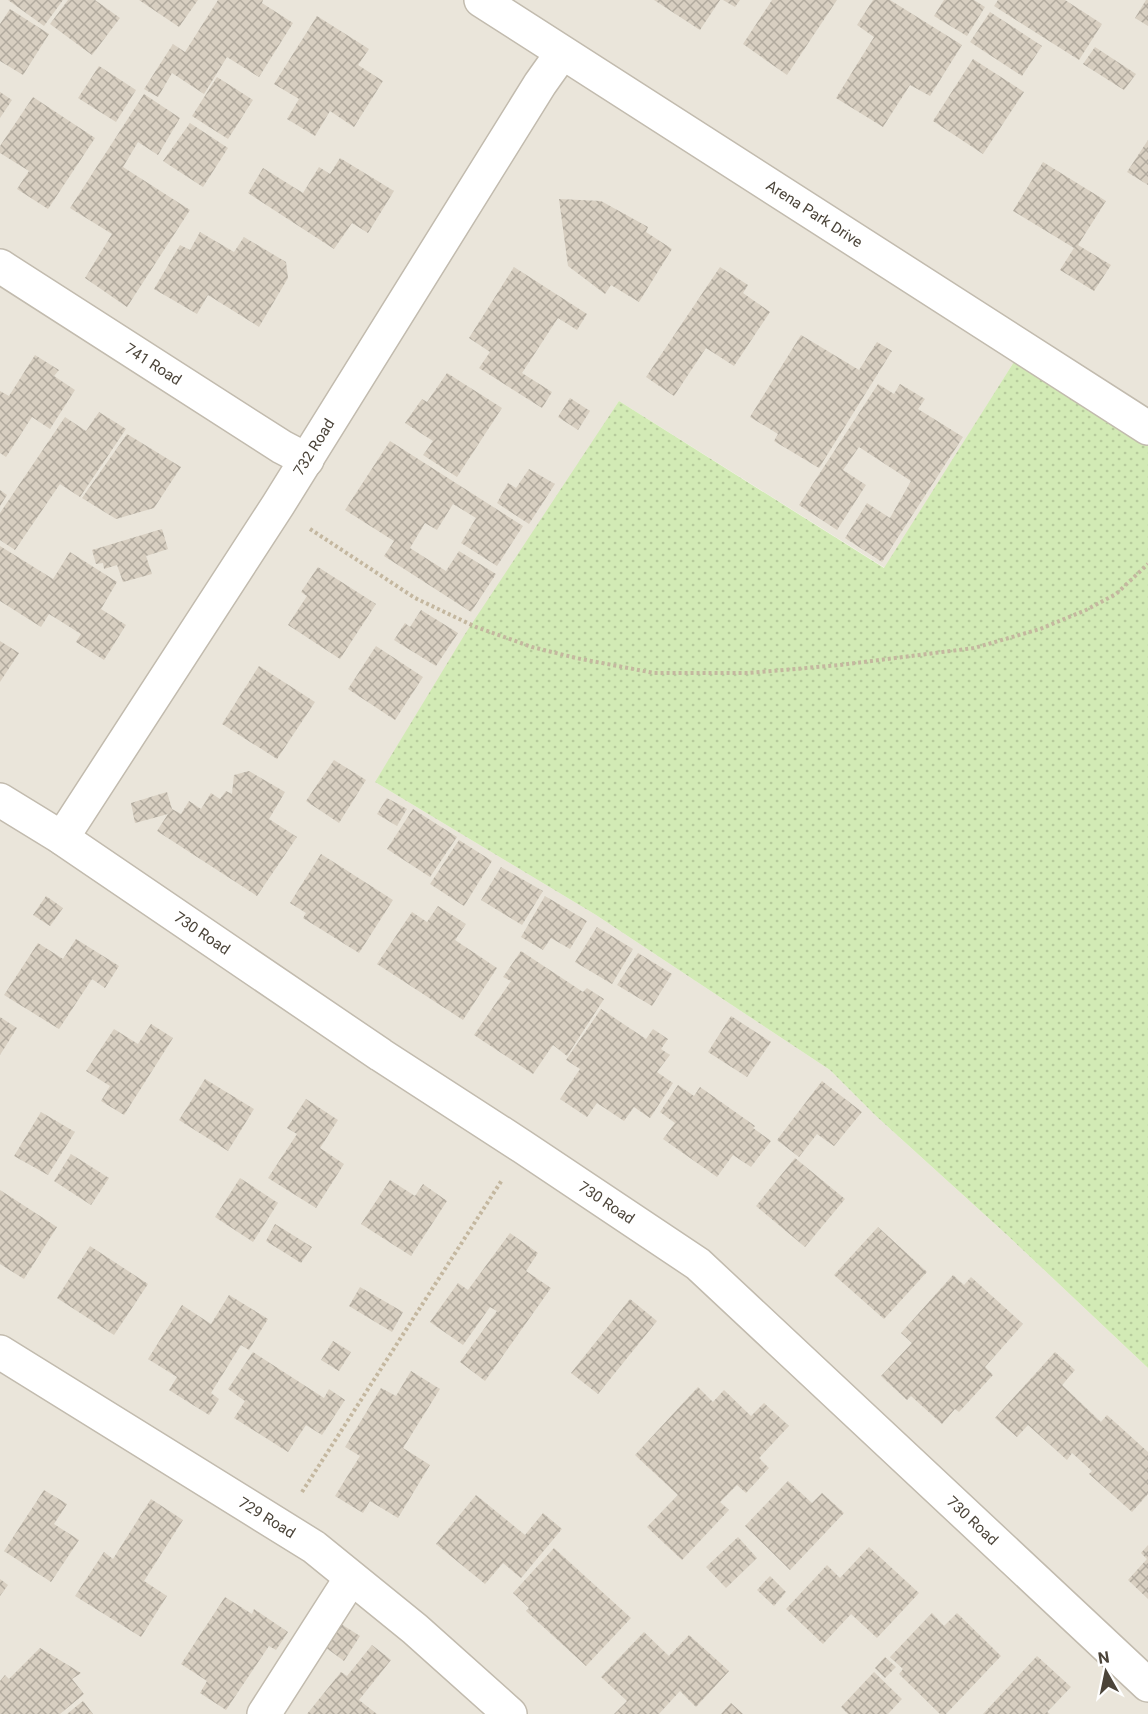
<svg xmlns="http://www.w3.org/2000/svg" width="1148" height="1714" font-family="Roboto,sans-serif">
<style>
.residential{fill:#eae5da}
.grass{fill:url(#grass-dots)}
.building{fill:url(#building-cross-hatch)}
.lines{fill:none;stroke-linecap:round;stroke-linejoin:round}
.minor-casing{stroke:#c2bbae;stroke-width:36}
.path{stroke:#c4b79f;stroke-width:4;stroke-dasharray:3 3;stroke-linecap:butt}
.minor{stroke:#fff;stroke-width:33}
.labels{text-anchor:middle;stroke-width:4.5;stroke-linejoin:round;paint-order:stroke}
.street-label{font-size:15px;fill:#4b4439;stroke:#fff}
</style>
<defs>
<pattern id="grass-dots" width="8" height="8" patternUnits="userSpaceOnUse" patternTransform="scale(1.5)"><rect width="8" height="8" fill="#d2eab5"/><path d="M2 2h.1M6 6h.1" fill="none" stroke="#b6ca9c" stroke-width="1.8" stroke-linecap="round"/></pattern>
<pattern id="building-cross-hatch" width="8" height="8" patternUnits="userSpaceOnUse" patternTransform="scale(1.5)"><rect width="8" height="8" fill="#d8cfc1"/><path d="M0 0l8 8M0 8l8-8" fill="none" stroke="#b1aa9e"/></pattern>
</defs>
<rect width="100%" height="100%" fill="#f6f3ec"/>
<path class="residential" d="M 0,0 L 1148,0 L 1148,426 L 1024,346 L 885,568 L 619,401 L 375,782 L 596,915 L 830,1070 L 876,1116 L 1006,1234 L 1148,1368 L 1148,1714 L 0,1714 Z"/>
<path class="grass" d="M 1024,346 L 1148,426 L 1148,1368 L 1006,1234 L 876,1116 L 830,1070 L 596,915 L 375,782 L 465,634 L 619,401 L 884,568 Z"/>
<g class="building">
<path d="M 8,0 L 63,0 L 44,26 Z"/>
<path d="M 68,0 L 95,0 L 120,18 L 92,55 L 50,24 Z"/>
<path d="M 139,0 L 198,0 L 179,27 Z"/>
<path d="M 218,0 L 263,0 L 262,3 L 293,23 L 259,77 L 227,57 L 204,94 L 172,73 L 158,97 L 144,89 L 173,44 L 185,52 Z"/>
<path d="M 654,0 L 720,0 L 700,30 Z"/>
<path d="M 723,0 L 740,0 L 735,7 Z"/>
<path d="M 772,0 L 837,0 L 787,75 L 743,44 Z"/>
<path d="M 873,0 L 890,0 L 962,45 L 930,96 L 910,85 L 883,127 L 836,98 L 874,37 L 857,25 Z"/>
<path d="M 944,0 L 974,0 L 985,7 L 967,36 L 934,16 Z"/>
<path d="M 998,0 L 1065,0 L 1102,24 L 1079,60 L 994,6 Z"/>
<path d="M 1146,0 L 1148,0 L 1148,26 L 1135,18 Z"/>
<path d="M 10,9 L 49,34 L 23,75 L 0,61 L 0,24 Z"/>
<path d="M 990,12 L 1042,46 L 1022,76 L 970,42 Z"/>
<path d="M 317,16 L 369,49 L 358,65 L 383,81 L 354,127 L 330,111 L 315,136 L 287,119 L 299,99 L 274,84 Z"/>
<path d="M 1095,47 L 1136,74 L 1124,90 L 1083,64 Z"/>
<path d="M 973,59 L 1024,92 L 983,154 L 933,121 Z"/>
<path d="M 99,66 L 136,90 L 116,122 L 78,98 Z"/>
<path d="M 217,77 L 253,100 L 228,139 L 192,116 Z"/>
<path d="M 0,92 L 12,100 L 0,118 Z"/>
<path d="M 144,94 L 180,118 L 158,155 L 138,142 L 123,167 L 190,210 L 127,307 L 85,278 L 112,234 L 70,208 Z"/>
<path d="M 33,97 L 95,138 L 48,209 L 17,189 L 29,171 L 0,153 L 0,146 Z"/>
<path d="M 190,123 L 228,148 L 203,187 L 163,161 Z"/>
<path d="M 1148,140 L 1148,185 L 1127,172 Z"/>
<path d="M 340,158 L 394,191 L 368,233 L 352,223 L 334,249 L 248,193 L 263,168 L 303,193 L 319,167 L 330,174 Z"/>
<path d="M 1043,162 L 1106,201 L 1078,245 L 1111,265 L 1094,291 L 1060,270 L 1074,248 L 1013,211 Z"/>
<path d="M 559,199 L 601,201 L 648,227 L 646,232 L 672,249 L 639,302 L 611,285 L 605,294 L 568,266 Z"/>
<path d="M 200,232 L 234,252 L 244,237 L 286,262 L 288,278 L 259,327 L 208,295 L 197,314 L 154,289 L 180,245 L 190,250 Z"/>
<path d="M 514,267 L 587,314 L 577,330 L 558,318 L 522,373 L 552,392 L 542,408 L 479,368 L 490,352 L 469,338 Z"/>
<path d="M 720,267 L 748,285 L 743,293 L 770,312 L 734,366 L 706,348 L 674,396 L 646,377 Z"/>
<path d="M 801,335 L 859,370 L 877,342 L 892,351 L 819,468 L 774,441 L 778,434 L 750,417 Z"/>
<path d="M 35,355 L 59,370 L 54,376 L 75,390 L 50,429 L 32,417 L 6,457 L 0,453 L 0,391 L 9,396 Z"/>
<path d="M 447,373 L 502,408 L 457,477 L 423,455 L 433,441 L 405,423 L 422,399 L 427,402 Z"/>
<path d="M 878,384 L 894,394 L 900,384 L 925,399 L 918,409 L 963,437 L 882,562 L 845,538 L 867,503 L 890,518 L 911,481 L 859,447 L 843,470 L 866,485 L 837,530 L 799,505 Z"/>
<path d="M 570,398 L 590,411 L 578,430 L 558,417 Z"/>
<path d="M 99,412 L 126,429 L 80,497 L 60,484 L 15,550 L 0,540 L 0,513 L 65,417 L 86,431 Z"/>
<path d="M 127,434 L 181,467 L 154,508 L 116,519 L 82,498 Z"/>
<path d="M 390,441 L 523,526 L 497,566 L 461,543 L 476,518 L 453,504 L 437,530 L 425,523 L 410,548 L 446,571 L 459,551 L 496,574 L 471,612 L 384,556 L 394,541 L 345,510 Z"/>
<path d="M 529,469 L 555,484 L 529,524 L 497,503 L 508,483 L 516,488 Z"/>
<path d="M 0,490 L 7,495 L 0,506 Z"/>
<path d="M 162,529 L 168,549 L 146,556 L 152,574 L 123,582 L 117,565 L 104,569 L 103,563 L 96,564 L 92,550 Z"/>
<path d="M 0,546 L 53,579 L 70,552 L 117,582 L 101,609 L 126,625 L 104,660 L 76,642 L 81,634 L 49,614 L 41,627 L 0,601 Z"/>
<path d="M 318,567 L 376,604 L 340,659 L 288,625 L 307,596 L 301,592 Z"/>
<path d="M 421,610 L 458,633 L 436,666 L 394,640 L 405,623 L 410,627 Z"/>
<path d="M 0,641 L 19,653 L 0,682 Z"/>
<path d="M 376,646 L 423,677 L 395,720 L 348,689 Z"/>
<path d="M 259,666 L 315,702 L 277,759 L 222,724 Z"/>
<path d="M 334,760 L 366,780 L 339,823 L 306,801 Z"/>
<path d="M 249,771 L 285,792 L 269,819 L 297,837 L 257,896 L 157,831 L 168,814 L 135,823 L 131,803 L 167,792 L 172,809 L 181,814 L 189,801 L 201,809 L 211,793 L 220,799 L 226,791 L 232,794 L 234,775 Z"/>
<path d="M 387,798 L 407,809 L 397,826 L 377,814 Z"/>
<path d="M 413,809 L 457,837 L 430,877 L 387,849 Z"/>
<path d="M 459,840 L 492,861 L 464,906 L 430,884 Z"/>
<path d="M 321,854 L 393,900 L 359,953 L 303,918 L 306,913 L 290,903 Z"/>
<path d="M 501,867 L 543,891 L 522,925 L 481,900 Z"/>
<path d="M 46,896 L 63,908 L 50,926 L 33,915 Z"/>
<path d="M 545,896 L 587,921 L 570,949 L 551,938 L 543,950 L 521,937 Z"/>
<path d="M 438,906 L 466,924 L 455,940 L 497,968 L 463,1020 L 377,964 L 412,912 L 427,922 Z"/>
<path d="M 597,927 L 633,949 L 612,984 L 575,962 Z"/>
<path d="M 76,939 L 119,966 L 105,988 L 92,979 L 59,1029 L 4,995 L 38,943 L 63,959 Z"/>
<path d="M 521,951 L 583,992 L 587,988 L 604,999 L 567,1056 L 553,1045 L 533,1074 L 474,1035 L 511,981 L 503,977 Z"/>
<path d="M 638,953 L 672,974 L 652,1006 L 617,985 Z"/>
<path d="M 601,1009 L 646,1039 L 653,1029 L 668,1039 L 661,1049 L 670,1055 L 657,1072 L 673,1083 L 650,1118 L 634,1107 L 624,1121 L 597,1103 L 587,1117 L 560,1099 L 580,1069 L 566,1060 Z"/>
<path d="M 731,1016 L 771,1042 L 747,1077 L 708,1052 Z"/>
<path d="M 0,1017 L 17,1028 L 0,1055 Z"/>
<path d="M 151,1024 L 173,1038 L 124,1115 L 101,1101 L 110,1086 L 86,1071 L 114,1029 L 138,1044 Z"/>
<path d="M 205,1079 L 254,1109 L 228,1151 L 179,1120 Z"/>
<path d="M 822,1081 L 862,1112 L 834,1146 L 817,1134 L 799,1157 L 777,1140 Z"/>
<path d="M 678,1085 L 694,1096 L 700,1087 L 755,1126 L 753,1128 L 771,1141 L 751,1167 L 733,1155 L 717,1177 L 663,1139 L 675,1123 L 660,1112 Z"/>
<path d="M 306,1099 L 338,1120 L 320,1148 L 344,1164 L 316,1208 L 268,1178 L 297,1134 L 287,1128 Z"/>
<path d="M 41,1112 L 75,1132 L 48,1175 L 14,1156 Z"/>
<path d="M 71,1154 L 109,1178 L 91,1205 L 54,1181 Z"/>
<path d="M 795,1158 L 845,1199 L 805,1247 L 756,1206 Z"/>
<path d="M 240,1178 L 278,1203 L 253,1242 L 215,1217 Z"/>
<path d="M 390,1180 L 415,1196 L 423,1184 L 447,1201 L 411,1256 L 361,1224 Z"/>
<path d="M 0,1190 L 57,1227 L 24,1279 L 0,1264 Z"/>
<path d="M 275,1224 L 312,1247 L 301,1263 L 266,1241 Z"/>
<path d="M 878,1227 L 927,1272 L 884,1319 L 834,1275 Z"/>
<path d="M 510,1233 L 538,1253 L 526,1271 L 551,1288 L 485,1381 L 460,1362 L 497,1311 L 490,1307 L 463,1345 L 430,1322 L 458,1283 L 468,1290 Z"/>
<path d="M 90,1246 L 148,1284 L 114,1335 L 57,1298 Z"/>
<path d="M 953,1275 L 964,1285 L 971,1277 L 1023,1324 L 985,1367 L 993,1375 L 959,1412 L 955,1409 L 942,1424 L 911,1396 L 907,1400 L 881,1376 L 912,1343 L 901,1333 Z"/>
<path d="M 360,1287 L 403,1312 L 392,1332 L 349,1306 Z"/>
<path d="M 229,1295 L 268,1319 L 249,1350 L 241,1345 L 211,1393 L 219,1399 L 209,1415 L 169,1390 L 177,1377 L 148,1359 L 182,1305 L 211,1324 Z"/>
<path d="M 630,1299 L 657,1321 L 598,1394 L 571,1373 Z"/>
<path d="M 333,1341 L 351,1352 L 339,1371 L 321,1360 Z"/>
<path d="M 253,1352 L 324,1398 L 329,1389 L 345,1400 L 322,1435 L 306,1425 L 288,1452 L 234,1418 L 245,1401 L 228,1389 Z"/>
<path d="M 1055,1352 L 1075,1370 L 1062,1385 L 1101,1422 L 1107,1415 L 1148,1452 L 1148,1494 L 1132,1512 L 1089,1474 L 1092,1471 L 1072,1453 L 1067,1460 L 1028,1425 L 1017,1437 L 995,1418 Z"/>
<path d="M 411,1371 L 440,1389 L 403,1448 L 430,1465 L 398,1518 L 370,1501 L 363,1513 L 335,1496 L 360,1456 L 345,1447 L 381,1388 L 396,1396 Z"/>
<path d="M 698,1387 L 713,1402 L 724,1390 L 751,1416 L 764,1403 L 789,1426 L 759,1458 L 769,1468 L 746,1493 L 737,1485 L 720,1502 L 729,1510 L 682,1560 L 647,1527 L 678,1495 L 635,1455 Z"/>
<path d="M 788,1481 L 812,1503 L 822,1493 L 844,1513 L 790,1570 L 745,1526 Z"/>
<path d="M 44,1490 L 67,1504 L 54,1524 L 79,1540 L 51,1582 L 4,1551 Z"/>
<path d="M 476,1495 L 525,1535 L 543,1513 L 562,1529 L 521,1578 L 503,1563 L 485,1584 L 436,1544 Z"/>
<path d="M 151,1499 L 183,1520 L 144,1581 L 167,1596 L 141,1637 L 75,1596 L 104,1552 L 113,1559 Z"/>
<path d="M 738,1537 L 757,1558 L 726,1588 L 706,1567 Z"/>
<path d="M 1148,1545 L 1148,1599 L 1128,1580 L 1147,1559 L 1141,1553 Z"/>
<path d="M 869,1547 L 919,1593 L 877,1638 L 851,1614 L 823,1644 L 786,1609 L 827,1565 L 840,1578 Z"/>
<path d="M 554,1548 L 631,1618 L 586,1666 L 526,1611 L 529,1608 L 513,1593 Z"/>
<path d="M 770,1576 L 786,1592 L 774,1606 L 757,1590 Z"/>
<path d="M 0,1579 L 8,1585 L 0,1596 Z"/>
<path d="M 225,1597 L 252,1614 L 254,1609 L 288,1632 L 276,1650 L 269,1646 L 226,1710 L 200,1693 L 207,1681 L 181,1664 Z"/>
<path d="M 932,1613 L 944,1626 L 957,1613 L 1001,1656 L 946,1714 L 940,1714 L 899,1674 L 903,1669 L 890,1657 Z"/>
<path d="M 341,1624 L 360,1636 L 344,1661 L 325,1647 Z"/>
<path d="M 644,1632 L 669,1656 L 689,1635 L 729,1671 L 696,1707 L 680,1691 L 659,1714 L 614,1714 L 627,1701 L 601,1677 Z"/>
<path d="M 372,1645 L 391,1660 L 359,1700 L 377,1714 L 307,1714 L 341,1672 L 347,1676 Z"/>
<path d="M 40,1648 L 81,1673 L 72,1679 L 84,1694 L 60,1714 L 0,1714 L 0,1681 L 5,1675 L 9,1679 Z"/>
<path d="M 1037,1656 L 1071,1687 L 1047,1712 L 1050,1714 L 983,1714 Z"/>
<path d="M 885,1657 L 896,1667 L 885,1678 L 875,1668 Z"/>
<path d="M 874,1672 L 902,1699 L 888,1714 L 848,1714 L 841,1707 Z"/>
<path d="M 83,1701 L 93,1714 L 67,1714 Z"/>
<path d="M 731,1703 L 743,1714 L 721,1714 Z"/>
</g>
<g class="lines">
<g class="minor-casing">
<g id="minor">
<path id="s1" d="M 481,0 L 1148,428"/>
<path id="s2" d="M 0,266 L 282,447 L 307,460"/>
<path id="s3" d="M 0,800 L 62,838 L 381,1055 L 523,1147 L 698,1264 L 1148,1685"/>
<path id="s4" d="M 62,838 L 278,505 L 540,84 L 562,53"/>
<path id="s5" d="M 0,1352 L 314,1547 L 415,1629 L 510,1714"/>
<path d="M 264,1714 L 351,1578"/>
</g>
</g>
<g class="path">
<path d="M 310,529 L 415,598 L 476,627 L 532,647 L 576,658 L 654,673 L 749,673 L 840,665 L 974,648 L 1040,629 L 1086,610 L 1116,594 L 1148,564"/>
<path d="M 302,1492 L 502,1180"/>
</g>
<use href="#minor" class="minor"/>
</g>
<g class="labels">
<g class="street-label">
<text dy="5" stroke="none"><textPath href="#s1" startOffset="396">Arena Park Drive</textPath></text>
<text dy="5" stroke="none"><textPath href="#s2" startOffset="182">741 Road</textPath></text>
<text dy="5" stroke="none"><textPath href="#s4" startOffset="465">732 Road</textPath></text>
<text dy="5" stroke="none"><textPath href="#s3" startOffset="242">730 Road</textPath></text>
<text dy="5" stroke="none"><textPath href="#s3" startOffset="728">730 Road</textPath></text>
<text dy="5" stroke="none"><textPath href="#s5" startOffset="314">729 Road</textPath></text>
<text dy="5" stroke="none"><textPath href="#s3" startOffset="1214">730 Road</textPath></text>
</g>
</g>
<g transform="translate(1106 1672) rotate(351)" stroke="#ffffff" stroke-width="4.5" paint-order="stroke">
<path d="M0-4.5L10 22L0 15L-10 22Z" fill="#4b4439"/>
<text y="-9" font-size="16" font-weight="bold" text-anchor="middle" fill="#4b4439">N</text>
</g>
</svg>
